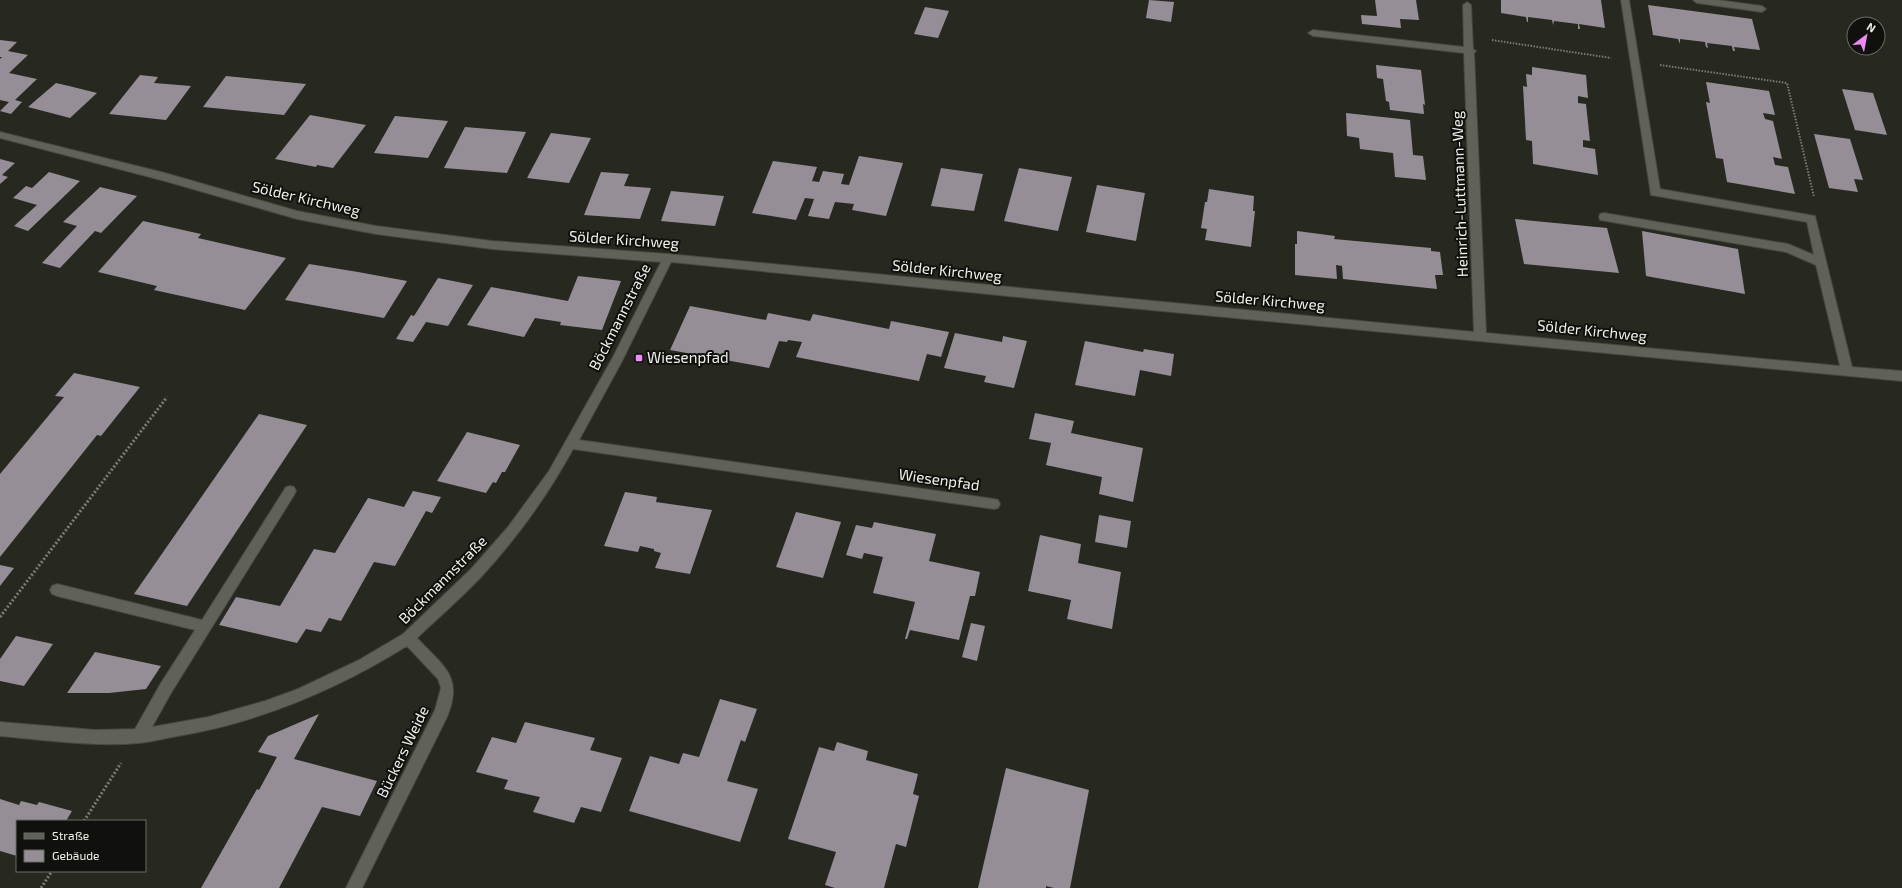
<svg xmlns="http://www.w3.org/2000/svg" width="1902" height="888" font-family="'Exo 2',sans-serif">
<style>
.building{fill:#968e97}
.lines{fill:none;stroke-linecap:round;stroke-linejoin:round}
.minor-casing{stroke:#46473f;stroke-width:2}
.path-far1{stroke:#7c7d75;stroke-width:2;stroke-dasharray:1.5 1.5;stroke-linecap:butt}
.path{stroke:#7c7d75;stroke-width:3;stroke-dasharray:2 2;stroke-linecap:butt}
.minor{fill:#606158;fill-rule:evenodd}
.poi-dot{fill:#ed8cf9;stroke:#10100d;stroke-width:1.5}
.labels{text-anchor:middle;stroke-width:4;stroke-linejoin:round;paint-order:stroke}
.street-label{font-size:15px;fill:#f0f1eb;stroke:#10100d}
.poi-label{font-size:15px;fill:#f0f1eb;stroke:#10100d;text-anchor:start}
</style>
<rect width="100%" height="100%" fill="#272820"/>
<g class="building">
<path d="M 1149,0 L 1174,2 L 1171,22 L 1146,18 Z"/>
<path d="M 1375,0 L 1416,0 L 1419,20 L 1400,19 L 1401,28 L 1362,24 L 1361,15 L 1377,16 Z"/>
<path d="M 1501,0 L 1601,0 L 1605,28 L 1579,24 L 1580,29 L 1578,29 L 1578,24 L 1554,21 L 1553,25 L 1552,20 L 1528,17 L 1528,22 L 1527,22 L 1526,17 L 1501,13 Z"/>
<path d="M 1648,5 L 1752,19 L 1760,50 L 1734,47 L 1735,51 L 1733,51 L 1732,46 L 1707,43 L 1708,48 L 1706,47 L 1705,42 L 1680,39 L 1680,44 L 1678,39 L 1653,35 Z"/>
<path d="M 925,7 L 949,11 L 938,38 L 914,34 Z"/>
<path d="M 0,40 L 17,42 L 8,51 L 28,55 L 9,73 L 37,79 L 15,100 L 22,102 L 11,114 L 0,111 L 9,102 L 0,100 L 0,59 L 2,57 L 0,57 Z"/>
<path d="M 1376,65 L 1421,70 L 1425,105 L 1423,104 L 1424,114 L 1390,110 L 1389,102 L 1386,101 L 1383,79 L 1377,78 Z"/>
<path d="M 1532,67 L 1586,75 L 1588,98 L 1578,96 L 1578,103 L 1586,104 L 1590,141 L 1583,140 L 1583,147 L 1595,149 L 1598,175 L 1533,164 L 1532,141 L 1526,140 L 1523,86 L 1527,87 L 1526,74 L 1532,75 Z"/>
<path d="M 140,75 L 158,77 L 154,83 L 191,86 L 166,120 L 109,114 Z"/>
<path d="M 226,76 L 306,84 L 284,115 L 203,107 Z"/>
<path d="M 1706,82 L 1769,91 L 1775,115 L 1763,113 L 1765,119 L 1773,121 L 1782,159 L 1773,157 L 1775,165 L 1788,167 L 1795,194 L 1727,182 L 1723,159 L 1716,158 L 1706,102 L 1710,103 Z"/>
<path d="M 56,83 L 69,86 L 97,93 L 70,118 L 28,107 Z"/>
<path d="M 1842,89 L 1873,93 L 1887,135 L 1855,130 Z"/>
<path d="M 1346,113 L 1410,120 L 1413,155 L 1423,156 L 1426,180 L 1395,177 L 1393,153 L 1360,149 L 1359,138 L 1347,136 Z"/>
<path d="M 310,115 L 366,125 L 333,168 L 317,165 L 316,167 L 275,159 Z"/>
<path d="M 395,116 L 448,121 L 428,158 L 374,153 Z"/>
<path d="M 465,127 L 526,132 L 507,173 L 444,168 Z"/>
<path d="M 551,133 L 591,138 L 569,183 L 527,178 Z"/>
<path d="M 1814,134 L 1850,139 L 1863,180 L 1854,179 L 1858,192 L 1829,188 Z"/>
<path d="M 859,156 L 903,163 L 886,216 L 852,210 L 854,204 L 835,202 L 829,219 L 808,216 L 814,199 L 805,198 L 796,220 L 752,213 L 773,161 L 817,167 L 812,181 L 819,182 L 823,171 L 844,174 L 841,184 L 849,185 Z"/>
<path d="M 0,159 L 15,163 L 2,175 L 8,177 L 0,184 Z"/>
<path d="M 941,168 L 983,174 L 974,211 L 931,206 Z"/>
<path d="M 1019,168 L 1072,177 L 1058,231 L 1004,221 Z"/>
<path d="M 49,172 L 80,181 L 28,231 L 14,226 L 37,205 L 13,198 L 26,186 L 32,188 Z"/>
<path d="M 601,172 L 629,174 L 624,186 L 651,188 L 640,219 L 584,215 Z"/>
<path d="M 1097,185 L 1145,193 L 1136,241 L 1086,232 Z"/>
<path d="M 100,187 L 137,196 L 101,233 L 95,231 L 60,268 L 42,263 L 77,226 L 63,222 Z"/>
<path d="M 1209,189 L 1254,196 L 1253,211 L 1255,211 L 1251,247 L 1205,240 L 1207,229 L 1201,228 L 1205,202 L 1207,202 Z"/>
<path d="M 671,191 L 724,196 L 715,226 L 661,221 Z"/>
<path d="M 1515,219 L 1607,228 L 1619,273 L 1524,264 Z"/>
<path d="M 143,221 L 201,234 L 198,238 L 286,258 L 245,310 L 154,290 L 157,286 L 98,272 Z"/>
<path d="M 1297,231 L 1335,236 L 1334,239 L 1431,248 L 1431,251 L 1440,252 L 1443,275 L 1435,275 L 1437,289 L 1343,279 L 1342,266 L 1336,265 L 1337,279 L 1295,275 L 1295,244 L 1297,244 Z"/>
<path d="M 1642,231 L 1738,249 L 1745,294 L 1646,276 Z"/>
<path d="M 309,264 L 358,272 L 407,281 L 384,318 L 285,300 Z"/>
<path d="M 578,276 L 621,281 L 602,330 L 560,325 L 561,322 L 535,318 L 524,337 L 467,325 L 491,287 L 568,301 Z"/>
<path d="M 438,278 L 473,285 L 448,326 L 426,322 L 413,342 L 396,339 L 411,315 L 414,316 Z"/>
<path d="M 690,306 L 766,320 L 768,313 L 810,321 L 813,314 L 889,329 L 891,321 L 949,332 L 941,357 L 927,354 L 919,381 L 796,357 L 802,342 L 788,340 L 787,342 L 779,341 L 769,368 L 670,350 Z"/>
<path d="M 955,333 L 1002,342 L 1003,336 L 1027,341 L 1014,388 L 984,382 L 986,376 L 944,368 Z"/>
<path d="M 1085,341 L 1143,352 L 1144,349 L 1174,354 L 1171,376 L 1140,370 L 1135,396 L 1075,385 Z"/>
<path d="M 74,373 L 140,387 L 101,436 L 97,435 L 0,557 L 0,474 L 64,397 L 55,396 Z"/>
<path d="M 1035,413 L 1074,421 L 1071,433 L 1143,448 L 1133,502 L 1099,494 L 1102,477 L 1046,465 L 1051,443 L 1029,439 Z"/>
<path d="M 259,414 L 307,425 L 187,606 L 134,594 Z"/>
<path d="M 467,432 L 520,445 L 505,472 L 502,472 L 496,483 L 493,482 L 486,493 L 437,481 Z"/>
<path d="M 413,491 L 441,497 L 432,513 L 426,511 L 395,566 L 374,562 L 341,621 L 329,618 L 321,632 L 306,629 L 297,643 L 219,625 L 236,597 L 280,606 L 314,549 L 335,553 L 368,498 L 404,507 Z"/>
<path d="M 625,492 L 657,497 L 656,502 L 712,510 L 690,574 L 655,568 L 661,553 L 654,551 L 654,549 L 640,546 L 638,552 L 604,546 Z"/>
<path d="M 796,512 L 841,522 L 823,578 L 776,567 Z"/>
<path d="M 1099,515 L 1131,521 L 1127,548 L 1095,542 Z"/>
<path d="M 874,522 L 936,534 L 929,561 L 980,572 L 975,596 L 970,596 L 959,640 L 910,630 L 907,639 L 905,639 L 915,602 L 873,593 L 883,557 L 864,553 L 862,559 L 846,555 L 856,525 L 872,528 Z"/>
<path d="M 1040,535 L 1081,544 L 1078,563 L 1121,572 L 1112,629 L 1067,619 L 1071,600 L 1028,591 Z"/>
<path d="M 0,565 L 14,568 L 0,586 Z"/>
<path d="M 971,623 L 985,626 L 977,661 L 962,657 Z"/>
<path d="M 16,636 L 53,644 L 24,686 L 0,681 L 0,659 Z"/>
<path d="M 95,652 L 161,666 L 146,689 L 109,693 L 67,693 Z"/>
<path d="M 720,699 L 757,709 L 745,742 L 741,740 L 727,781 L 758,789 L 740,842 L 629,811 L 650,756 L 679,764 L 683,753 L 699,757 Z"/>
<path d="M 319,714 L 294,759 L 377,781 L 360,816 L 322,807 L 279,888 L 201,888 L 257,789 L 259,790 L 277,757 L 258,752 L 268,736 Z"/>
<path d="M 525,722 L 595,738 L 590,750 L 622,758 L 601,812 L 581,807 L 574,823 L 533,812 L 540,797 L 504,789 L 508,780 L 476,772 L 492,737 L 516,743 Z"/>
<path d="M 837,742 L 868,751 L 866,760 L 918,774 L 913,794 L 919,796 L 906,847 L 896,844 L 884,888 L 835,888 L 825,885 L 836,852 L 788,839 L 819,747 L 834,751 Z"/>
<path d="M 1006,768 L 1089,790 L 1070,888 L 1054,888 L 1046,886 L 1046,888 L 978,888 Z"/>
<path d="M 0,799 L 19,805 L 21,801 L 37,805 L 39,802 L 72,811 L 66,821 L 17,821 L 17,856 L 0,851 Z"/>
</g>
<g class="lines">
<g class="minor-casing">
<g id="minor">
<path d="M 1621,0 L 1629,0 L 1660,189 L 1815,216 L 1852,367 L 1902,371 L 1902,381 L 1088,304 L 671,262 L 621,363 L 579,440 L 994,499 L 998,500 L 1000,504 L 998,508 L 994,509 L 573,449 C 548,495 516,539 481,577 C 461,598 438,618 417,638 C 443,666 464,676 447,717 L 362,888 L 346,888 L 435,710 L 441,688 L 438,679 L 407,646 C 336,690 260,722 178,736 C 165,738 152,742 139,743 C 93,747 46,740 0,736 L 0,722 L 95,730 L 135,729 L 161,683 L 195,630 L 57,596 L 52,594 L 50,590 L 52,586 L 57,584 L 202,620 L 286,487 L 290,486 L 294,487 L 296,491 L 294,495 L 171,693 L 152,727 L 208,717 L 265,701 L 298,689 L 359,660 L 403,634 L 471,569 L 508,527 L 549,471 L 613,357 L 661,262 L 492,249 L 376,234 L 297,219 L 165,181 L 0,138 L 0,132 L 165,173 L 297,211 L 376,226 L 492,241 L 668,254 L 1474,332 L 1464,53 L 1313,36 L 1308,33 L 1313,30 L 1464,47 L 1463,5 L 1467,2 L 1471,5 L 1473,49 L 1476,51 L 1474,53 L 1486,333 L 1840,366 L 1816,265 L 1786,252 L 1600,220 L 1599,217 L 1600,214 L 1604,213 L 1788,244 L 1814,255 L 1807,222 L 1651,195 Z"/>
<path d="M 1693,0 L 1717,0 L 1762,6 L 1766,9 L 1762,12 L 1697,3 Z"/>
</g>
</g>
<g class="path-far1">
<path d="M 1492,40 L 1611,58"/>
<path d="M 1660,65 L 1787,83 L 1814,197"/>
</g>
<g class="path">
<path d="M 0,617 L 167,397"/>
<path d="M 84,821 L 121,763"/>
<path d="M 41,888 L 52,871"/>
</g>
<use href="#minor" class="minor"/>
</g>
<rect class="poi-dot" x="635" y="354" width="8" height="8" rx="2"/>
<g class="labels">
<g class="street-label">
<text transform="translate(1460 194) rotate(-92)" y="5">Heinrich-Luttmann-Weg</text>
<text transform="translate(306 199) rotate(13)" y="5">Sölder Kirchweg</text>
<text transform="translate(624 240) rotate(4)" y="5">Sölder Kirchweg</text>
<text transform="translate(947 271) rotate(6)" y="5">Sölder Kirchweg</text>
<text transform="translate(1270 301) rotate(5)" y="5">Sölder Kirchweg</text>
<text transform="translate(620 317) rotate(-63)" y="5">Böckmannstraße</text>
<text transform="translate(1592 331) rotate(6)" y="5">Sölder Kirchweg</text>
<text transform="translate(939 480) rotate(8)" y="5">Wiesenpfad</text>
<text transform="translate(443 580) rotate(-45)" y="5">Böckmannstraße</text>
<text transform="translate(403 752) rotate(-64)" y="5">Bückers Weide</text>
</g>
<g class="poi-label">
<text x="647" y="363">Wiesenpfad</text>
</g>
</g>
<rect x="16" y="820" width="130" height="52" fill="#10100d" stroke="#6a6a66"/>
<rect x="24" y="833" width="20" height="6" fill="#606158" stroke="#6a6a66"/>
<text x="52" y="840" font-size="12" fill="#f0f1eb">Straße</text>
<rect x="24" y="850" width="20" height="12" fill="#968e97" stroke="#6a6a66"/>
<text x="52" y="860" font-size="12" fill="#f0f1eb">Gebäude</text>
<g transform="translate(1866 36) rotate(32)"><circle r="19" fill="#10100d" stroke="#6a6a66"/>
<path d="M0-3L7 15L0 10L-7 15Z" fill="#ed8cf9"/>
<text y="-6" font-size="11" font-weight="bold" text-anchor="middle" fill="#f0f1eb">N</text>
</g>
</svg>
